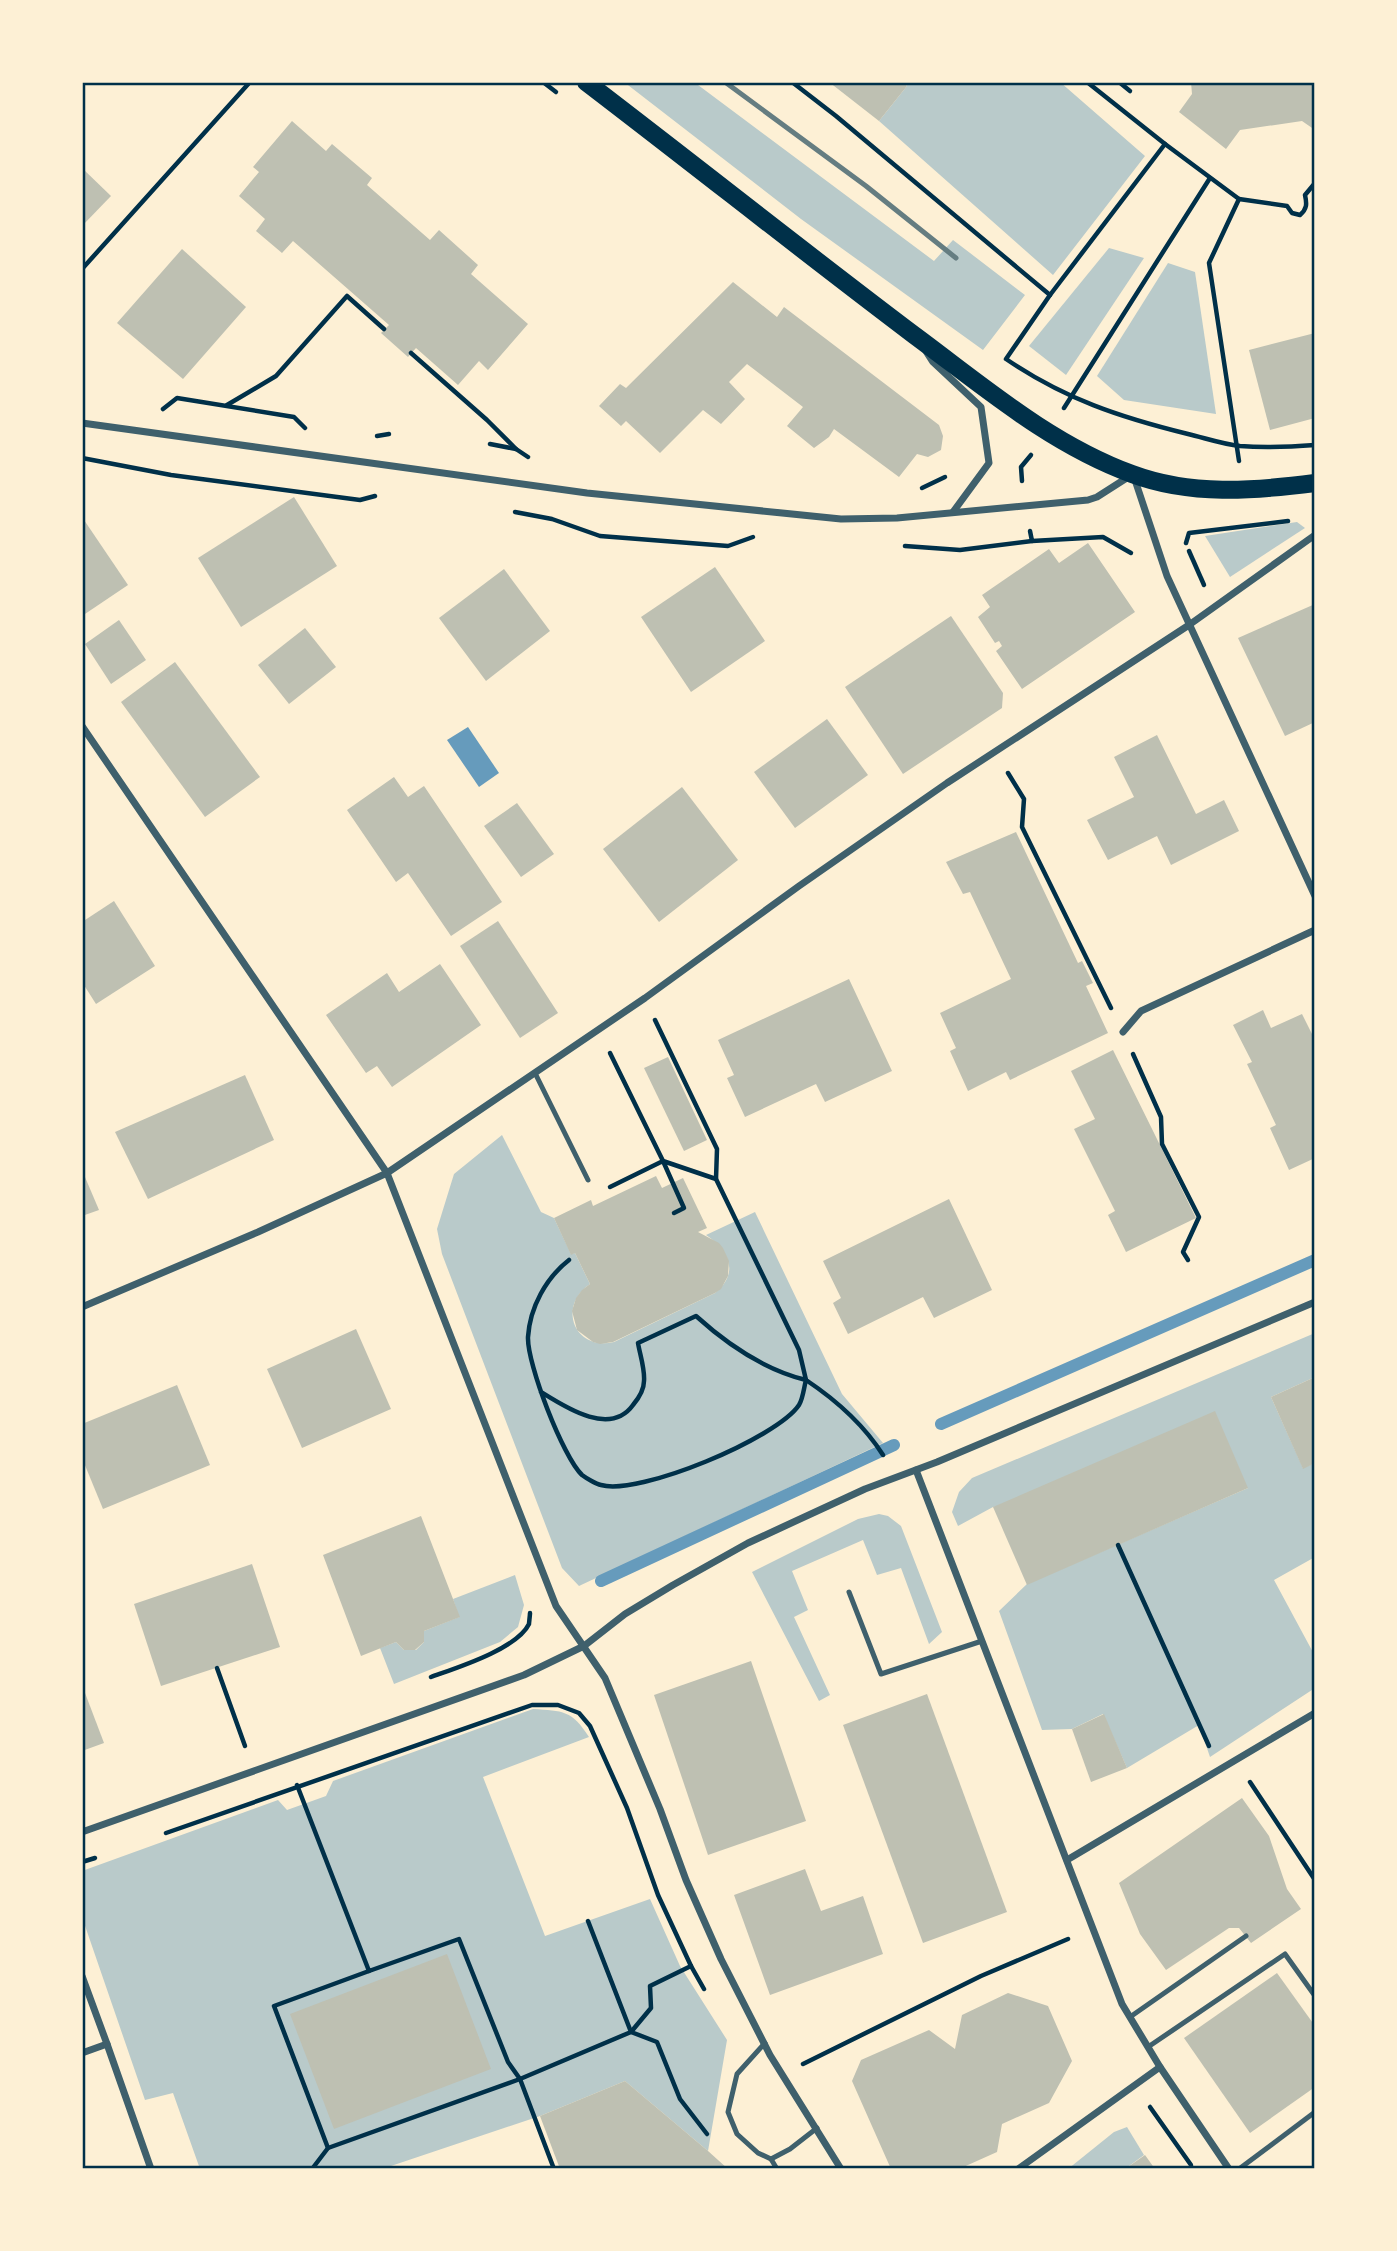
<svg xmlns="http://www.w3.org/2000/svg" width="1397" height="2251" font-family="Overpass,sans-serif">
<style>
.green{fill:#b9caca}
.water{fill:#669bbc}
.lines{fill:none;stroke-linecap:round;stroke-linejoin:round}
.stream{stroke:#669bbc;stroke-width:12}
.building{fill:#bec0b2}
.path{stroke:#003049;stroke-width:4.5}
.service{stroke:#3f606c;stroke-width:5}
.minor{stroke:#3f606c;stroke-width:7}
.primary{stroke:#003049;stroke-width:18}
.rail{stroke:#657d81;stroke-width:5}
.neatline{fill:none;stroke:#003049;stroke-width:2.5}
</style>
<rect width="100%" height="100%" fill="#fdf0d5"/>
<g class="green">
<path d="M 624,82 L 694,82 L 934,261 L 953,240 L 1025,295 L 983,350 L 801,219 Z"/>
<path d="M 903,82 L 1060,82 L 1145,156 L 1053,275 L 879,121 L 907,86 Z"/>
<path d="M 1109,248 L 1144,258 L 1066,375 L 1029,346 Z"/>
<path d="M 1168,263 L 1195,272 L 1216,414 L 1124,400 L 1097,376 Z"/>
<path d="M 1297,522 L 1305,528 L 1230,577 L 1205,536 Z"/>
<path d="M 502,1135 L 541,1212 L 554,1218 L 571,1254 L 575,1253 L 590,1284 C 557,1306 574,1351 614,1342 L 715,1293 C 740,1273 729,1250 706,1235 L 755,1212 L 842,1394 L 883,1443 L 579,1586 L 562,1568 L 442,1254 L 437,1229 L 454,1174 Z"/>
<path d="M 1315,1333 L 1315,1377 L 1271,1397 L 1303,1468 L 1315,1463 L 1315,1557 L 1274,1580 L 1315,1656 L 1315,1688 L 1210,1757 L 1199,1725 L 1127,1768 L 1103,1714 L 1072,1729 L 1042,1730 L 999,1611 L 1027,1584 L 1248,1488 L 993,1507 L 958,1526 L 952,1512 L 959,1492 L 972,1478 Z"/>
<path d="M 879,1514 L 888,1516 L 901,1526 L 942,1632 L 929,1644 L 901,1568 L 877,1575 L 863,1540 L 792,1571 L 808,1610 L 794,1617 L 830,1695 L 819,1701 L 752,1572 L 858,1519 Z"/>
<path d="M 515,1575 L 524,1605 L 518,1627 L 500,1642 L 394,1684 L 380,1648 L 396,1642 L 404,1650 L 416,1650 L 424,1642 L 424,1631 L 459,1617 L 453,1599 Z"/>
<path d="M 533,1709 C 563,1711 572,1710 589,1737 L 483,1777 L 545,1936 L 650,1899 L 680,1966 L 727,2040 L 708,2151 L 625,2081 L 540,2116 L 382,2169 L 200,2169 L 173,2093 L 145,2100 L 82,1917 L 82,1871 L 278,1800 L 287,1810 L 326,1796 L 333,1781 Z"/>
<path d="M 1127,2127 L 1144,2155 L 1125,2169 L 1068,2169 L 1114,2132 Z"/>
</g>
<path class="water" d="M 468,727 L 499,773 L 479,787 L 447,740 Z"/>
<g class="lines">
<g class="stream">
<path d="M 941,1424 L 1315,1260"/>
<path d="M 601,1581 L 894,1445"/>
</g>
</g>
<g class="building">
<path d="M 829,82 L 903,82 L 907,86 L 879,121 Z"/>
<path d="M 1191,82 L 1315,82 L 1315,130 L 1302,121 L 1240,130 L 1226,149 L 1179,112 L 1192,94 Z"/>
<path d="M 292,121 L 326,151 L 332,144 L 372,178 L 367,185 L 430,240 L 439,230 L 478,265 L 471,274 L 528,324 L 488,370 L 479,361 L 458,385 L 416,348 L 408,357 L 381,333 L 389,325 L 293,241 L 282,253 L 256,231 L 265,219 L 239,196 L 259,172 L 253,167 Z"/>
<path d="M 82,168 L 111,196 L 82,226 Z"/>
<path d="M 182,249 L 246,307 L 183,379 L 117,323 Z"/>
<path d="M 733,282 L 777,317 L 784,307 L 939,425 L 943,436 L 941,450 L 928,457 L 917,454 L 899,477 L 834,429 L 829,437 L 814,448 L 787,426 L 803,407 L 747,364 L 729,382 L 745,399 L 721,424 L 703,410 L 660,453 L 626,421 L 621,426 L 599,406 L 620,384 L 626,388 Z"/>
<path d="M 1315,333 L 1315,418 L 1270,430 L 1249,350 Z"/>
<path d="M 294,497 L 337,566 L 241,627 L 198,558 Z"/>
<path d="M 82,517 L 128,585 L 82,616 Z"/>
<path d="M 1088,543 L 1135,612 L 1022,689 L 996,651 L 1002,646 L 999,641 L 995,643 L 978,617 L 990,607 L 982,595 L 1049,549 L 1059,563 Z"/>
<path d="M 715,567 L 765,641 L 691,692 L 641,617 Z"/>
<path d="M 504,569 L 550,631 L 486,681 L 439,618 Z"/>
<path d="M 1315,604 L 1315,722 L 1285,736 L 1238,638 Z"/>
<path d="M 951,616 L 1003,693 L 1002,708 L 903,774 L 845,687 Z"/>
<path d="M 119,620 L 146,660 L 111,684 L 85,644 Z"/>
<path d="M 305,628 L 336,667 L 289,704 L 258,665 Z"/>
<path d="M 175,662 L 260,777 L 205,817 L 121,702 Z"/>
<path d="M 827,719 L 868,775 L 795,828 L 754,772 Z"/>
<path d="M 1157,735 L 1196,814 L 1224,800 L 1239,831 L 1171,865 L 1157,836 L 1108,860 L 1087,820 L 1134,797 L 1114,757 Z"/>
<path d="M 394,777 L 408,797 L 424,786 L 502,902 L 451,936 L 408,873 L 396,882 L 347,810 Z"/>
<path d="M 682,787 L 738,860 L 659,922 L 603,849 Z"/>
<path d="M 517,803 L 554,854 L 521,877 L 484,826 Z"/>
<path d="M 1016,832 L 1078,963 L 1082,961 L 1093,983 L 1086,986 L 1108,1033 L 1010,1080 L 1006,1072 L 968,1091 L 950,1051 L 956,1048 L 940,1013 L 1011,979 L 970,892 L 963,894 L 946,862 Z"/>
<path d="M 114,901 L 155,966 L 96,1004 L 82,982 L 82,922 Z"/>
<path d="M 498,921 L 558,1013 L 520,1038 L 460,946 Z"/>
<path d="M 440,964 L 481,1025 L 392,1087 L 377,1066 L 366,1073 L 326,1015 L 387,973 L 399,992 Z"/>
<path d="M 849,979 L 892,1071 L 825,1102 L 816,1084 L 745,1117 L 727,1078 L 734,1075 L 718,1040 Z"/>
<path d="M 1263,1010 L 1271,1028 L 1302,1014 L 1315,1040 L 1315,1158 L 1289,1170 L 1270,1128 L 1276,1125 L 1247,1064 L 1252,1062 L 1233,1025 Z"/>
<path d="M 1113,1050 L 1196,1218 L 1126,1252 L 1108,1215 L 1115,1211 L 1074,1129 L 1095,1119 L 1071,1071 Z"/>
<path d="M 668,1057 L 707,1140 L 684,1151 L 644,1068 Z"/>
<path d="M 245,1075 L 274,1140 L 148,1199 L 115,1132 Z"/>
<path d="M 82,1170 L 99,1210 L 82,1216 Z"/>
<path d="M 656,1176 L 662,1188 L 683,1178 L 707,1228 L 698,1232 L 719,1243 L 723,1248 L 729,1261 L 728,1276 L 721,1289 L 715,1293 L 613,1342 L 600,1344 L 593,1342 L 577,1330 L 572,1311 L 576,1298 L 582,1290 L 590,1284 L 575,1253 L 571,1255 L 554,1218 L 591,1200 L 593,1206 Z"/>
<path d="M 949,1199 L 992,1290 L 934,1318 L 923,1297 L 848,1334 L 833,1303 L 841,1298 L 823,1261 Z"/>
<path d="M 356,1329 L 391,1409 L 302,1448 L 267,1369 Z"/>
<path d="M 1315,1377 L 1315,1463 L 1303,1469 L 1271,1397 Z"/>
<path d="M 177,1385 L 210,1465 L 103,1509 L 82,1458 L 82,1424 Z"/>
<path d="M 1215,1411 L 1248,1488 L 1027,1585 L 993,1507 Z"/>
<path d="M 421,1516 L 460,1617 L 424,1631 L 424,1642 L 415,1650 L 404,1650 L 396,1642 L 361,1656 L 323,1555 Z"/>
<path d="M 252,1564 L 280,1647 L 161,1686 L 134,1604 Z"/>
<path d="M 751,1661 L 806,1821 L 708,1855 L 654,1695 Z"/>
<path d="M 82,1685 L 104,1743 L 82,1751 Z"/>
<path d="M 927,1694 L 1007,1912 L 923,1943 L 843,1725 Z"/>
<path d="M 1104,1714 L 1127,1768 L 1091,1782 L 1072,1729 Z"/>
<path d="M 1242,1798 L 1269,1836 L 1287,1889 L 1301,1909 L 1251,1943 L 1239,1928 L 1229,1928 L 1166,1970 L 1140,1934 L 1119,1883 Z"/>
<path d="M 805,1869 L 821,1911 L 863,1896 L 883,1954 L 770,1995 L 734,1895 Z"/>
<path d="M 447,1954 L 491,2069 L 334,2129 L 290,2014 Z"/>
<path d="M 1277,1973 L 1315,2026 L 1315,2087 L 1250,2133 L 1184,2038 Z"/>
<path d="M 1008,1993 L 1048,2006 L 1072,2061 L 1049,2103 L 1002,2124 L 997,2152 L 959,2169 L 891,2169 L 852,2081 L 861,2060 L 929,2030 L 955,2049 L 962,2015 Z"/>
<path d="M 625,2081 L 708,2151 L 728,2169 L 560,2169 L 540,2116 Z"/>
<path d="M 1145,2155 L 1155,2169 L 1125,2169 Z"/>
</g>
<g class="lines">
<g class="path">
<path d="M 543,82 L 556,92"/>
<path d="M 792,82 L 836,116 L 1050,295"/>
<path d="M 1087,82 L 1165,144 L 1050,295 L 1006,359 C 1065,399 1119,417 1188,434 C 1205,438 1222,444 1240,446 C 1265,448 1289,447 1315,445"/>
<path d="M 1119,82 L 1130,91"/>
<path d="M 1165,144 L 1239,199 L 1209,263 L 1239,461"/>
<path d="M 1239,199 L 1287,206 L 1292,213 L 1300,215 C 1307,209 1307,204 1305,195 L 1315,183"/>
<path d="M 82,269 L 250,82"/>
<path d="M 411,353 L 487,420 L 516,449"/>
<path d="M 227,405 L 276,376 L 347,296 L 384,329"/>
<path d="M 1064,408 L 1210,178"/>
<path d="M 163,409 L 177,398 L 294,417 L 305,428"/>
<path d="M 377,436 L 389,434"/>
<path d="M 490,444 L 516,449 L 528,457"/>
<path d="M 82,458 L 171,475 L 360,500 L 375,496"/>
<path d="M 1022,481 L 1021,467 L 1031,455"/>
<path d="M 922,488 L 945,477"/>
<path d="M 515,512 L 552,519 L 600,536 L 728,546 L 753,537"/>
<path d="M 1030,531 L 1032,541 L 1103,537 L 1131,553"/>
<path d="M 1186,543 L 1189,533 L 1288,521"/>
<path d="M 905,546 L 960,550 L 1032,541"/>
<path d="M 1189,551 L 1204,585"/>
<path d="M 1008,773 L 1024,799 L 1022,827 L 1111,1008"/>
<path d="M 655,1020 L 717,1149 L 716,1179 L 799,1350 L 806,1380 C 836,1400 864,1425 883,1455"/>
<path d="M 610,1053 L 663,1161 L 716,1179"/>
<path d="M 1133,1054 L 1161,1117 L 1162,1144 L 1199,1217 L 1183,1252 L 1188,1260"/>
<path d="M 610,1187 L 663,1161 L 684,1208 L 674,1213"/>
<path d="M 541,1392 C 565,1407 610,1437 633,1405 C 638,1399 644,1389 644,1381 C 645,1369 640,1355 638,1343 L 696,1316 C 728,1345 765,1370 806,1380 C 804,1387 803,1399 799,1405 C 777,1438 639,1496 601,1485 C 596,1484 586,1478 582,1475 C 563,1457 527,1364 528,1337 C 530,1307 546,1278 569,1260"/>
<path d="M 1118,1545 L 1209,1746"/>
<path d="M 217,1668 L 245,1746"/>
<path d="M 431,1677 C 456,1668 517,1649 529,1624 C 529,1623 530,1615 530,1613"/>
<path d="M 1250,1782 L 1315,1880"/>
<path d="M 297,1785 L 369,1971 L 459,1939 L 508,2062 L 520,2079 L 328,2148 L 312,2169"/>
<path d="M 166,1833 L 532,1705 L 558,1705 L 579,1713 L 590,1726 L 627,1808 L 658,1895 L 691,1966 L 704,1989"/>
<path d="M 82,1862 L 95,1858"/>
<path d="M 691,1966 L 650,1986 L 651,2008 L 631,2032 L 657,2042 L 680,2099 L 707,2134"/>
<path d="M 803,2064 L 981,1976 L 1068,1939"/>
<path d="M 1150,2107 L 1191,2165"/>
<path d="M 328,2148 L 274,2006 L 369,1971"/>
<path d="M 554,2169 L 520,2079 L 631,2032 L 588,1921"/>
</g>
<g class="service">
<path d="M 535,1073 L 588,1180"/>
<path d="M 849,1592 L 881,1674 L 982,1641"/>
<path d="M 1130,2017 L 1246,1936"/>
<path d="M 765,2043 L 737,2074 L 728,2112 L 737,2134 L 758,2153 L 771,2159 L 790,2149 L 817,2128"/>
<path d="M 1148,2047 L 1285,1954 L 1315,1996"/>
<path d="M 771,2159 L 777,2169"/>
<path d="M 1239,2169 L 1315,2112"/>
</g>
<g class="minor">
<path d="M 926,351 L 933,362 L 981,407 L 989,463 L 953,512"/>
<path d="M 82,423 L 587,493 L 841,519 L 897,518 L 1088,500 L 1097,497 L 1133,474 L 1167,576 L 1315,896"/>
<path d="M 82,726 L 387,1173 L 556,1606 L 605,1678 L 660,1809 L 686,1880 L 721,1959 L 770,2055 L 841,2169"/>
<path d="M 1123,1032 L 1141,1011 L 1315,930"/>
<path d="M 82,1307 L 258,1232 L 387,1173 L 645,998 L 799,886 L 947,783 L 1189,625 L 1315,535"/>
<path d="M 916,1470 L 1122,2004 L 1160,2067 L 1229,2169"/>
<path d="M 82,1832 L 524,1675 L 584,1646 L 625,1614 L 673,1585 L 748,1543 L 865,1489 L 937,1462 L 1315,1302"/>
<path d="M 1067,1860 L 1315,1713"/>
<path d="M 82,1976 L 107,2044 L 82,2053"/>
<path d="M 107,2044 L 151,2169"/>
<path d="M 1018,2169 L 1160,2067"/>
</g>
<path class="primary" d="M 586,82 C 696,166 804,252 914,335 C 983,386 1050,444 1132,474 C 1191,496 1253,491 1315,483"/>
<path class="rail" d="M 725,82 L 866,186 L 956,258"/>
</g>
<rect width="1397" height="2251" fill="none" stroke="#fdf0d5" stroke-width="168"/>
<rect x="84" y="84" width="1229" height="2083" class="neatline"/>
</svg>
